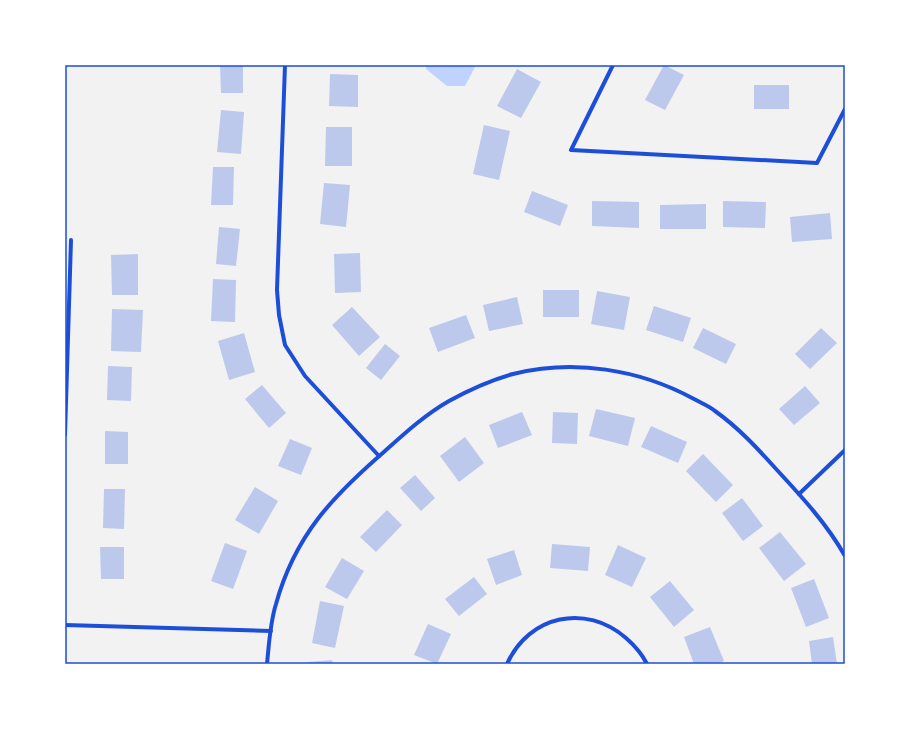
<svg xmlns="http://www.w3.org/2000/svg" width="910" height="729" font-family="Cabin,sans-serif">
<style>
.water{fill:#bfd3fe}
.building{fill:#bdc9ec}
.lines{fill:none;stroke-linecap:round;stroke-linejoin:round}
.minor{stroke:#1d4ed8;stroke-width:4}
.neatline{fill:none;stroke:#1d4ed8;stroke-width:1.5}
</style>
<rect width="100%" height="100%" fill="#f2f2f2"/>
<path class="water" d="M 426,65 L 476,65 L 465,86 L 447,86 L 426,69 Z"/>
<g class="building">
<path d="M 220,65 L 243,65 L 243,93 L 221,93 Z"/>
<path d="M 664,65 L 684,75 L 665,110 L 645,100 Z"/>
<path d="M 517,69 L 541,82 L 521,118 L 497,106 Z"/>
<path d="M 330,74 L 358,75 L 358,107 L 329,106 Z"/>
<rect x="754" y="85" width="35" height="24"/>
<path d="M 221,110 L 244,112 L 241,154 L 217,152 Z"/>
<path d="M 484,125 L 510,131 L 499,180 L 473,174 Z"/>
<path d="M 326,127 L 352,127 L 352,166 L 325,166 Z"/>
<path d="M 213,167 L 234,167 L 233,205 L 211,205 Z"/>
<path d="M 324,183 L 350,185 L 346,227 L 320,224 Z"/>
<path d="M 532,191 L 568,205 L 560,226 L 524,212 Z"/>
<path d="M 592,201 L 639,202 L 639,228 L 592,226 Z"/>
<path d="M 723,201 L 766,202 L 765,228 L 723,227 Z"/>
<path d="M 706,204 L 706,229 L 660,229 L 660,205 Z"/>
<path d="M 830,213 L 832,239 L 792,242 L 790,217 Z"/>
<path d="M 219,227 L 240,229 L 236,266 L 216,264 Z"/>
<path d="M 360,253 L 361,292 L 335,293 L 334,254 Z"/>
<path d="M 138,254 L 138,295 L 112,295 L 111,255 Z"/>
<path d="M 213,279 L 236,280 L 235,322 L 211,321 Z"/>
<rect x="543" y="290" width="36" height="27"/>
<path d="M 597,291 L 630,297 L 624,330 L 591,324 Z"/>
<path d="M 517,297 L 523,324 L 489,331 L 483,305 Z"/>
<path d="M 654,306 L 691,318 L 683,342 L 646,330 Z"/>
<path d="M 352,307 L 380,337 L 359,356 L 332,325 Z"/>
<path d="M 112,309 L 143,310 L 141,352 L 111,351 Z"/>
<path d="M 466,315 L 475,338 L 438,352 L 429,328 Z"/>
<path d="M 703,328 L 736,344 L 726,364 L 693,348 Z"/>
<path d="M 821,328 L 837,343 L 810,369 L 795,354 Z"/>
<path d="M 244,333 L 255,372 L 229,380 L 218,341 Z"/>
<path d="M 385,344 L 400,356 L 381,380 L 366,368 Z"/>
<path d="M 108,366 L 132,367 L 131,401 L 107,400 Z"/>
<path d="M 262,385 L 286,413 L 269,428 L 245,399 Z"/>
<path d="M 805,386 L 820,403 L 794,425 L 779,409 Z"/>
<path d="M 596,409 L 635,418 L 628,446 L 589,436 Z"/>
<path d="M 522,412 L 532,435 L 498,448 L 489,425 Z"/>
<path d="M 553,412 L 578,413 L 577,444 L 552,443 Z"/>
<path d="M 651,426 L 687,442 L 678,463 L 641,447 Z"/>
<path d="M 105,431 L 128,432 L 128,464 L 105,464 Z"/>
<path d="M 465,437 L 484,463 L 459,482 L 440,456 Z"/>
<path d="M 290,439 L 312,448 L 301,475 L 278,466 Z"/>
<path d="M 703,454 L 733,485 L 716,502 L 686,471 Z"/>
<path d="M 415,475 L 435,498 L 421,511 L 400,488 Z"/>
<path d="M 255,487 L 278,501 L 259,534 L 235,520 Z"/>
<path d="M 104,489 L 125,489 L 124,529 L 103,528 Z"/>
<path d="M 742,498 L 763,526 L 743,541 L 722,513 Z"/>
<path d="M 387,510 L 402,525 L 376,552 L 360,537 Z"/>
<path d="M 780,532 L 806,564 L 784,581 L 759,548 Z"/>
<path d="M 225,543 L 247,551 L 233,589 L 211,581 Z"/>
<path d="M 552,544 L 590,547 L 588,571 L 550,568 Z"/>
<path d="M 618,545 L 646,558 L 632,587 L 605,575 Z"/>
<path d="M 100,547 L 124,547 L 124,579 L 101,579 Z"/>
<path d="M 514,550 L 522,575 L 496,585 L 487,559 Z"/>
<path d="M 342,558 L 364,571 L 347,599 L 325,587 Z"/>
<path d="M 474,577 L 487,594 L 459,616 L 445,599 Z"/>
<path d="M 814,579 L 829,618 L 806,627 L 791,588 Z"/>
<path d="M 670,581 L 694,610 L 674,627 L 650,597 Z"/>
<path d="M 320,601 L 344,606 L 335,648 L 312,643 Z"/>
<path d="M 428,624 L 451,634 L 437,664 L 414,655 Z"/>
<path d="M 710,627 L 724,661 L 716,664 L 694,664 L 684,637 Z"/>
<path d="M 833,637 L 837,664 L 812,664 L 809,641 Z"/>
<path d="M 332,660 L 333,664 L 308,664 L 308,662 Z"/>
</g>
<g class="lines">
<g class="minor">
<path d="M 285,65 L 277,290 L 279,315 L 285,345 L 305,376 L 379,456"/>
<path d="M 613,65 L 571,150 L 817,163 L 845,109"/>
<path d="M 65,435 L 71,240"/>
<path d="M 799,494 L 845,450"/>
<path d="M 65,625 L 271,631"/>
<path d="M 267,664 C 269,644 270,623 276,604 C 295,535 333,496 385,451 C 405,433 426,414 449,401 C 469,390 491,380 513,374 C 574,359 639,369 694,399 C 701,403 709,406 715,411 C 739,428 758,449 777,470 C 802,497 827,524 845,556"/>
<path d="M 507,664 C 529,615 586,603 626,638 C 634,645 642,654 647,664"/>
</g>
</g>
<rect width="910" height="729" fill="none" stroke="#ffffff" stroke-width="132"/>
<rect x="66" y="66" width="778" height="597" class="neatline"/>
</svg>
